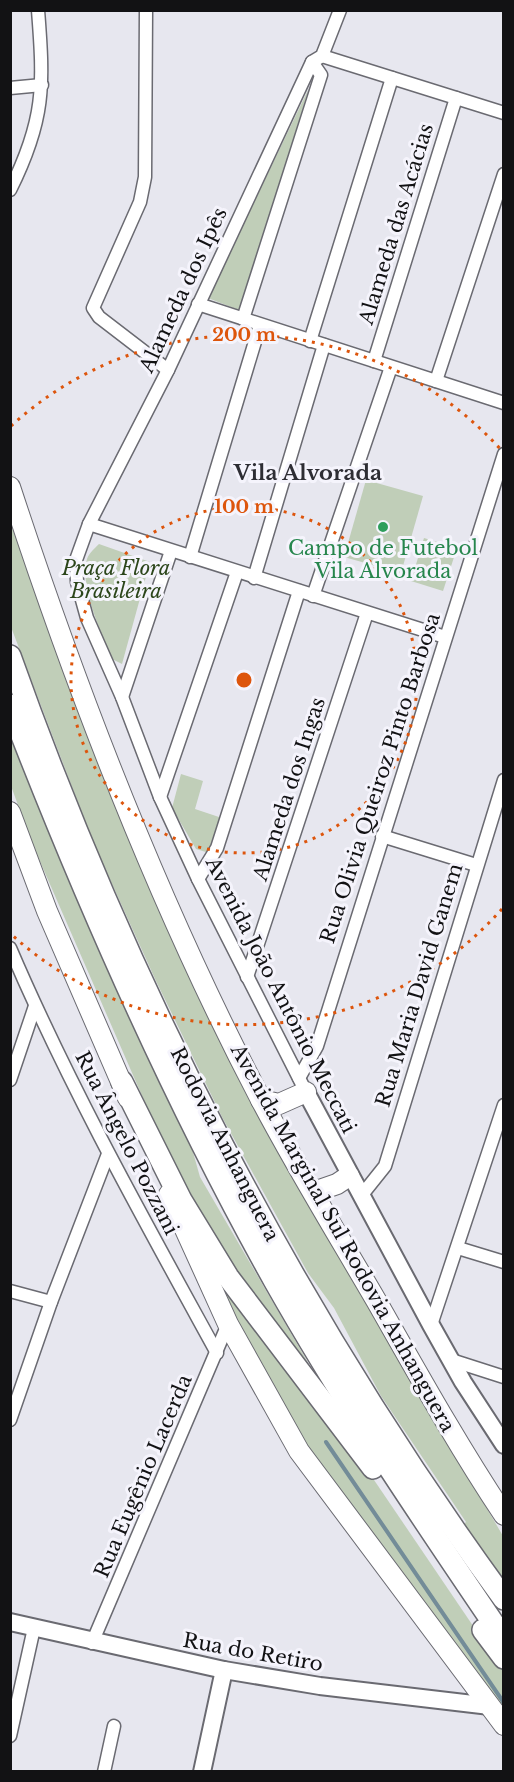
<svg xmlns="http://www.w3.org/2000/svg" width="514" height="1782" font-family="'Libre Baskerville',serif">
<style>
.green{fill:#c0ceb8}
.lines{fill:none;stroke-linecap:round;stroke-linejoin:round}
.stream{stroke:#738c98;stroke-width:4}
.minor-casing{stroke:#6a6a71;stroke-width:15}
.secondary-casing{stroke:#6a6a71;stroke-width:20}
.trunk-casing{stroke:#6a6a71;stroke-width:22}
.motorway-casing{stroke:#6a6a71;stroke-width:24}
.minor{stroke:#fff;stroke-width:12}
.secondary{stroke:#fff;stroke-width:16}
.trunk{stroke:#fff;stroke-width:20}
.motorway{stroke:#fff;stroke-width:21}
.ring{fill:none;stroke:#dd550c;stroke-width:3;stroke-dasharray:3 6}
.leisure-dot{fill:#2e9e5b;stroke:#f5f4fc;stroke-width:2}
.labels{text-anchor:middle;stroke-width:6;stroke-linejoin:round;paint-order:stroke}
.street-label{font-size:20px;fill:#121214;stroke:#f5f4fc}
.leisure-label{font-size:20px;fill:#27864d;stroke:#f5f4fc}
.park-label{font-size:20px;font-style:italic;fill:#2c461b;stroke:#f5f4fc}
.neighbourhood-label{font-size:21px;font-weight:bold;fill:#2e2e34;stroke:#f5f4fc}
.centre{fill:#dd550c;stroke:#f5f4fc;stroke-width:3}
.ring-label{font-size:18px;text-anchor:middle;font-weight:bold;fill:#dd550c;stroke:#f5f4fc;stroke-width:6;stroke-linejoin:round;paint-order:stroke}
</style>
<rect width="100%" height="100%" fill="#e7e7ef"/>
<g class="green">
<path d="M 309,88 L 241,311 L 208,298 Z"/>
<path d="M 366,480 L 423,496 L 401,573 L 344,557 Z"/>
<path d="M 10,522 L 52,639 L 122,820 L 325,1232 L 503,1536 L 503,1578 L 464,1524 L 466,1522 L 381,1396 L 334,1308 L 308,1273 L 222,1117 L 156,981 L 93,842 L 11,627 Z"/>
<path d="M 424,538 L 457,548 L 443,591 L 411,581 Z"/>
<path d="M 99,544 L 150,562 L 122,664 L 112,659 C 102,634 79,586 87,559 C 89,553 95,548 99,544 Z"/>
<path d="M 11,736 L 98,949 L 189,1138 L 200,1177 L 324,1390 L 279,1336 L 201,1222 L 163,1144 L 32,843 L 11,786 Z"/>
<path d="M 181,774 L 203,781 L 195,809 L 222,818 L 209,853 L 196,849 L 172,808 Z"/>
<path d="M 222,1282 L 353,1449 L 503,1670 L 503,1710 L 331,1484 L 262,1373 L 219,1284 Z"/>
</g>
<g class="lines">
<path class="stream" d="M 326,1442 L 504,1703"/>
<g class="minor-casing">
<g id="minor">
<path d="M 146,10 L 145,177 L 140,202 L 93,308 L 99,317 L 168,370"/>
<path d="M 322,56 L 504,113"/>
<path d="M 10,88 L 42,85"/>
<path d="M 10,190 C 45,120 44,86 38,10"/>
<path d="M 198,304 L 504,403"/>
<path d="M 243,319 L 321,75 L 312,62"/>
<path d="M 310,341 L 392,78"/>
<path d="M 374,361 L 456,98"/>
<path d="M 436,381 L 504,174"/>
<path d="M 89,524 L 445,637"/>
<path d="M 190,557 L 260,325"/>
<path d="M 254,578 L 324,345"/>
<path d="M 313,596 L 391,367"/>
<path d="M 122,697 L 171,551"/>
<path d="M 160,797 L 237,572"/>
<path d="M 382,836 L 476,865"/>
<path d="M 198,879 L 217,848 L 299,591"/>
<path d="M 10,948 C 70,1088 144,1220 217,1353"/>
<path d="M 247,977 L 367,613"/>
<path d="M 299,1078 L 317,1046 L 504,454"/>
<path d="M 10,1080 L 35,1006"/>
<path d="M 306,1092 L 198,879 L 160,797 L 122,697 L 87,618 L 77,582 L 76,560 L 89,524 L 168,370 L 312,62 L 322,56 L 340,10"/>
<path d="M 361,1196 L 385,1166 L 504,780"/>
<path d="M 458,1248 L 504,1262"/>
<path d="M 10,1291 L 51,1302"/>
<path d="M 431,1325 L 504,1105"/>
<path d="M 451,1360 L 504,1377"/>
<path d="M 10,1420 L 51,1302 L 108,1154"/>
<path d="M 92,1643 L 228,1324"/>
<path d="M 10,1736 L 34,1628"/>
<path d="M 104,1772 L 114,1726"/>
</g>
</g>
<g class="secondary-casing">
<g id="secondary">
<path d="M 306,1092 L 431,1325 L 463,1382 L 504,1445"/>
<path d="M 10,1622 L 224,1670 L 320,1686 L 490,1706"/>
<path d="M 202,1772 L 224,1670"/>
</g>
</g>
<g class="trunk-casing">
<g id="trunk">
<path d="M 10,487 C 77,692 160,907 260,1098 C 296,1167 338,1235 377,1302 C 418,1374 458,1446 504,1515"/>
<path d="M 10,812 L 47,911 L 128,1098"/>
<path d="M 261,1100 L 279,1104 L 306,1092"/>
<path d="M 314,1192 L 337,1184 L 349,1176"/>
<path d="M 169,1194 L 228,1324 L 299,1451 L 504,1725"/>
</g>
</g>
<g class="motorway-casing">
<g id="motorway">
<path d="M 10,656 C 129,991 294,1312 504,1599"/>
<path d="M 10,705 C 86,902 171,1096 274,1280 C 344,1404 424,1521 504,1639"/>
<path d="M 122,1082 L 181,1200 L 228,1277 L 373,1468"/>
<path d="M 483,1630 L 504,1658"/>
</g>
</g>
<use href="#minor" class="minor"/>
<use href="#secondary" class="secondary"/>
<use href="#trunk" class="trunk"/>
<use href="#motorway" class="motorway"/>
</g>
<g class="ring">
<circle cx="244" cy="680" r="173"/>
<path d="M502 909A345 345 0 0 1 11 934M11 426A345 345 0 0 1 502 451"/>
</g>
<circle class="leisure-dot" cx="383" cy="527" r="6"/>
<g class="labels">
<g class="street-label">
<text transform="translate(396 224) rotate(-73)" y="7">Alameda das Acácias</text>
<text transform="translate(183 290) rotate(-65)" y="7">Alameda dos Ipês</text>
<text transform="translate(380 778) rotate(-72)" y="7">Rua Olivia Queiroz Pinto Barbosa</text>
<text transform="translate(289 789) rotate(-72)" y="7">Alameda dos Ingas</text>
<text transform="translate(419 985) rotate(-73)" y="7">Rua Maria David Ganem</text>
<text transform="translate(281 995) rotate(63)" y="7">Avenida João Antônio Meccati</text>
<text transform="translate(127 1143) rotate(63)" y="7">Rua Ângelo Pozzani</text>
<text transform="translate(225 1144) rotate(63)" y="7">Rodovia Anhanguera</text>
<text transform="translate(343 1238) rotate(61)" y="7">Avenida Marginal Sul Rodovia Anhanguera</text>
<text transform="translate(143 1476) rotate(-67)" y="7">Rua Eugênio Lacerda</text>
<text transform="translate(253 1652) rotate(10)" y="7">Rua do Retiro</text>
</g>
<g class="leisure-label">
<text x="383" y="555">Campo de Futebol<tspan x="383" dy="23">Vila Alvorada</tspan></text>
</g>
<g class="park-label">
<text x="116" y="575">Praça Flora<tspan x="116" dy="23">Brasileira</tspan></text>
</g>
<g class="neighbourhood-label">
<text x="308" y="480">Vila Alvorada</text>
</g>
</g>
<circle cx="244" cy="680" r="9" class="centre"/>
<g class="ring-label">
<text x="244" y="341">200 m</text>
<text x="244" y="513">100 m</text>
</g>
<rect width="514" height="1782" fill="none" stroke="#121214" stroke-width="24"/>
</svg>
